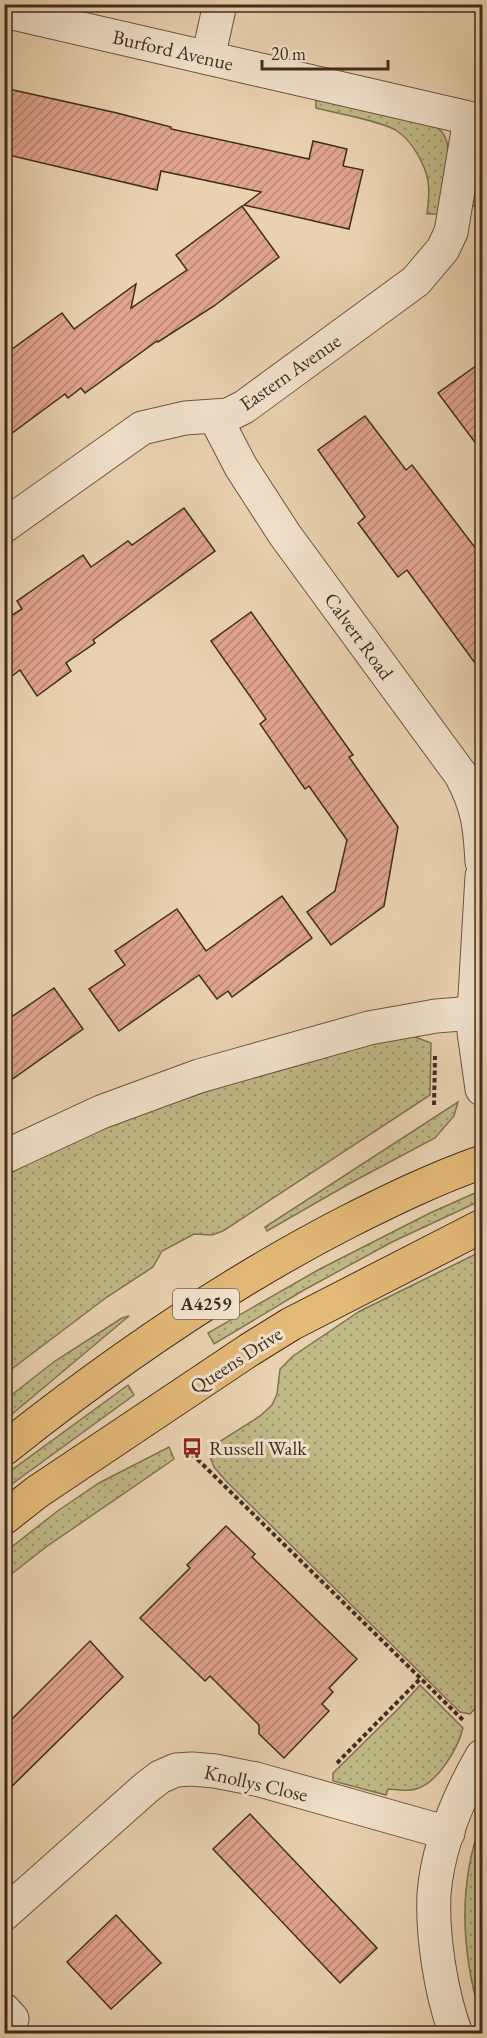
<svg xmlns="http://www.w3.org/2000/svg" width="487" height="2038" font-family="'EB Garamond',serif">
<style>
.grass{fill:url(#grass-dots);stroke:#807452;stroke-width:1.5}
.building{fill:url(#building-hatch);stroke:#412d1e;stroke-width:1.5}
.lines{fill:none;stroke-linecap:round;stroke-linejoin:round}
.minor-casing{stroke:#6b5642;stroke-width:35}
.major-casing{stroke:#412d1e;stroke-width:35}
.path{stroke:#412d1e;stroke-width:4;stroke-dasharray:4.5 3;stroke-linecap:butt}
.minor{stroke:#f1e2cc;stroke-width:33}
.major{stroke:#e5b978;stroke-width:33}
.labels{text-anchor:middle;stroke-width:6;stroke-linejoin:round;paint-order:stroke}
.shield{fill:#f1e2cc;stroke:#766352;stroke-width:1.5}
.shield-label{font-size:18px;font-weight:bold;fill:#412d1e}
.street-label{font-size:20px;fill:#412d1e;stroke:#f1e2cc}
.poi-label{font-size:20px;fill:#412d1e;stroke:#f1e2cc;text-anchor:start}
</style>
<defs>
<pattern id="grass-dots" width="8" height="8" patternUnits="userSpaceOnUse" patternTransform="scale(1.5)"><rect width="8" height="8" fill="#bfba86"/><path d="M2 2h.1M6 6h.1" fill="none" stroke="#9d986d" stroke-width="1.8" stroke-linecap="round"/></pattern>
<pattern id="building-hatch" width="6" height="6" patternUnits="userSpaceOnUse" patternTransform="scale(1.5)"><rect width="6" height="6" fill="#e1a48e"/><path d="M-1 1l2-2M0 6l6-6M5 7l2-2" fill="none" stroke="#b88673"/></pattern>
</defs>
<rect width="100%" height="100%" fill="#ead2b0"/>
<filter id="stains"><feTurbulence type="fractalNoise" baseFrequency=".00333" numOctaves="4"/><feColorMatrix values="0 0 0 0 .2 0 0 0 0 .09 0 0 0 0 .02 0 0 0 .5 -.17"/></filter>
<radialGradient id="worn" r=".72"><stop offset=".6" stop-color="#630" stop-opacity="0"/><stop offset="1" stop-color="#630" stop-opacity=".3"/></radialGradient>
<g class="grass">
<path d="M 316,100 L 420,121 C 427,123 436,125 441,131 C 457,149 444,193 441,214 L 427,214 C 428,204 430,192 428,181 C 425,164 412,141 397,131 C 382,121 335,113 316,108 Z"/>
<path d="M 482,152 L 482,201 L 472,207 L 474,189 Z"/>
<path d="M 405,1037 L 415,1037 L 431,1043 L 430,1095 L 223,1231 L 212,1235 L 194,1234 L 162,1251 L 153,1267 L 107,1297 L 5,1374 L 5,1176 C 97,1125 197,1092 299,1065 C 334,1055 369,1044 405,1037 Z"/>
<path d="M 458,1102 L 454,1116 L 435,1138 L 354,1181 L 267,1231 L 265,1227 Z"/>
<path d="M 482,1190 L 482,1200 L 392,1242 L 304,1290 L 214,1344 L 208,1333 L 318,1270 L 430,1213 Z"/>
<path d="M 482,1251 L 482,1701 L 470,1714 L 460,1712 L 226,1481 L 214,1467 L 209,1454 L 212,1448 L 219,1442 L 260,1416 L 272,1405 L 277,1394 L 280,1369 L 293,1356 L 360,1311 Z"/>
<path d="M 129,1316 L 5,1420 L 5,1400 L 55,1361 L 122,1318 Z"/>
<path d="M 128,1385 L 134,1395 L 5,1489 L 5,1475 Z"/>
<path d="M 169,1447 L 174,1459 L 46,1547 L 5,1579 L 5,1552 L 59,1510 L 99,1483 Z"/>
<path d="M 420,1685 L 463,1728 C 458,1748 438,1783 416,1789 C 407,1792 397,1789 388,1789 L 386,1795 L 333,1781 L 333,1773 L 399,1708 Z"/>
<path d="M 482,1820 L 482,2021 C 461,1953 457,1886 482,1820 Z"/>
</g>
<g class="building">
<path d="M 4,88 L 117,113 L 171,127 L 171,129 L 309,159 L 313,141 L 347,149 L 343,166 L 363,170 L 349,229 L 244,205 L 261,192 L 161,171 L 157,190 L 4,154 Z"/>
<path d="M 242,206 L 279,257 L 214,306 L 158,342 L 157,341 L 85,393 L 81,388 L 68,398 L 65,394 L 4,439 L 4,355 L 62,313 L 74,329 L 136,284 L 131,308 L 187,270 L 176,255 Z"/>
<path d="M 483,361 L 483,453 L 438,393 Z"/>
<path d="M 365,416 L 406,470 L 412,465 L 483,558 L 483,674 L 407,570 L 398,577 L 358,523 L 365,517 L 318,450 Z"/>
<path d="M 184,508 L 215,551 L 93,640 L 95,643 L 66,663 L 71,671 L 37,696 L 20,670 L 4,682 L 4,620 L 22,609 L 17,601 L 83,555 L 91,567 L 128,541 L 132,545 Z"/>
<path d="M 251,612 L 353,755 L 349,757 L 398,827 L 384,906 L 331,945 L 307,912 L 335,891 L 347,840 L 309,786 L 305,789 L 260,724 L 266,719 L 211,641 Z"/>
<path d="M 282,896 L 312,938 L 232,997 L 228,991 L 217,999 L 199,975 L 119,1031 L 89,989 L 125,965 L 115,951 L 177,909 L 206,951 Z"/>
<path d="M 54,988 L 83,1029 L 4,1085 L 4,1022 Z"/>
<path d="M 226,1526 L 255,1554 L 252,1557 L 357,1659 L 329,1688 L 333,1692 L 322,1704 L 329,1711 L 284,1758 L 259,1734 L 259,1725 L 210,1676 L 205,1681 L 140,1618 L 190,1568 L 187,1565 Z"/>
<path d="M 90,1641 L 123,1677 L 4,1794 L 4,1727 Z"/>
<path d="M 250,1814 L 377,1948 L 340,1983 L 213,1849 Z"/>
<path d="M 116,1915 L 161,1963 L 111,2009 L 67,1962 Z"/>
</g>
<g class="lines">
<g class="minor-casing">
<g id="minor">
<path d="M 4,11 L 482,121"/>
<path d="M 208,58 L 220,4"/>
<path d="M 215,417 L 241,467 L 285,535 L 461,775 C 478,807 480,826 482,862"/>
<path d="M 4,526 L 142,428 L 185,418 L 228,415 L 244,407 L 416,281 L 443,249 L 451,232 L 470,119"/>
<path d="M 482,876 L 474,1013 L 474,1032 L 482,1089"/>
<path d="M 4,1157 L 101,1112 L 199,1076 L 369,1028 L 436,1016 L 474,1013"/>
<path d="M 4,1914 L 147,1787 L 160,1777 L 176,1770 L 192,1769 L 215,1771 L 256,1779 L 448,1833"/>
<path d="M 4,2010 L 12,2019"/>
<path d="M 456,2034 C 441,1994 432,1936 434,1894 C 438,1846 459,1796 482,1756"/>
</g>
</g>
<g class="major-casing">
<g id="major">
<path d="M 4,1449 C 112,1363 226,1284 349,1221 C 393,1199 436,1178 482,1162"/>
<path d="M 4,1518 L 37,1492 L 249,1350 L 291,1324 L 482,1226"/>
</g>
</g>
<g class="path">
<path d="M 434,1105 L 435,1056"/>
<path d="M 192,1454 L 465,1722"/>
<path d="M 337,1763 L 421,1678"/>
</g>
<use href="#minor" class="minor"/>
<use href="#major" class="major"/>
</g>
<defs>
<g id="bus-bare" transform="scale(1.62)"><path d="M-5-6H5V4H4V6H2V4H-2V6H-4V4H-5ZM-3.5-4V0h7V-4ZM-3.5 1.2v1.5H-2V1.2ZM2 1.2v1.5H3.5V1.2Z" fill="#8f2418" stroke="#f1e2cc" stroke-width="2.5" paint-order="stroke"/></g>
</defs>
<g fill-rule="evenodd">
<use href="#bus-bare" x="192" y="1448"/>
</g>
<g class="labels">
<rect class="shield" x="173" y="1289" width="66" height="30" rx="4.5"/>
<g class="shield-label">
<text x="206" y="1310">A4259</text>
</g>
<g class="street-label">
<text transform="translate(173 50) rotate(13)" y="7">Burford Avenue</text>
<text transform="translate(290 372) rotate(-35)" y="7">Eastern Avenue</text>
<text transform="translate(359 636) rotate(54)" y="7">Calvert Road</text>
<text transform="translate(236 1360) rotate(-33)" y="7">Queens Drive</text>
<text transform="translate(256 1783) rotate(13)" y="7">Knollys Close</text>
</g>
<g class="poi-label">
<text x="209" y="1455">Russell Walk</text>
</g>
</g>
<rect width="487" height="2038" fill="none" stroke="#ead2b0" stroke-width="24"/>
<rect x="6" y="6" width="475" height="2026" fill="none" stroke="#412d1e" stroke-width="3"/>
<rect x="12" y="12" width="463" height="2014" fill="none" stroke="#412d1e" stroke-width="1.5"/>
<path d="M262 60v9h126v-9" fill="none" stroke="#412d1e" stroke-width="3"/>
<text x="271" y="60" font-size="18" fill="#412d1e" stroke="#f1e2cc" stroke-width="4.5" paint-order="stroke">20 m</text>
<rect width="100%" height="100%" filter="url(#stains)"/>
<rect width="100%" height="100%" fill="url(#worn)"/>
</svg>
